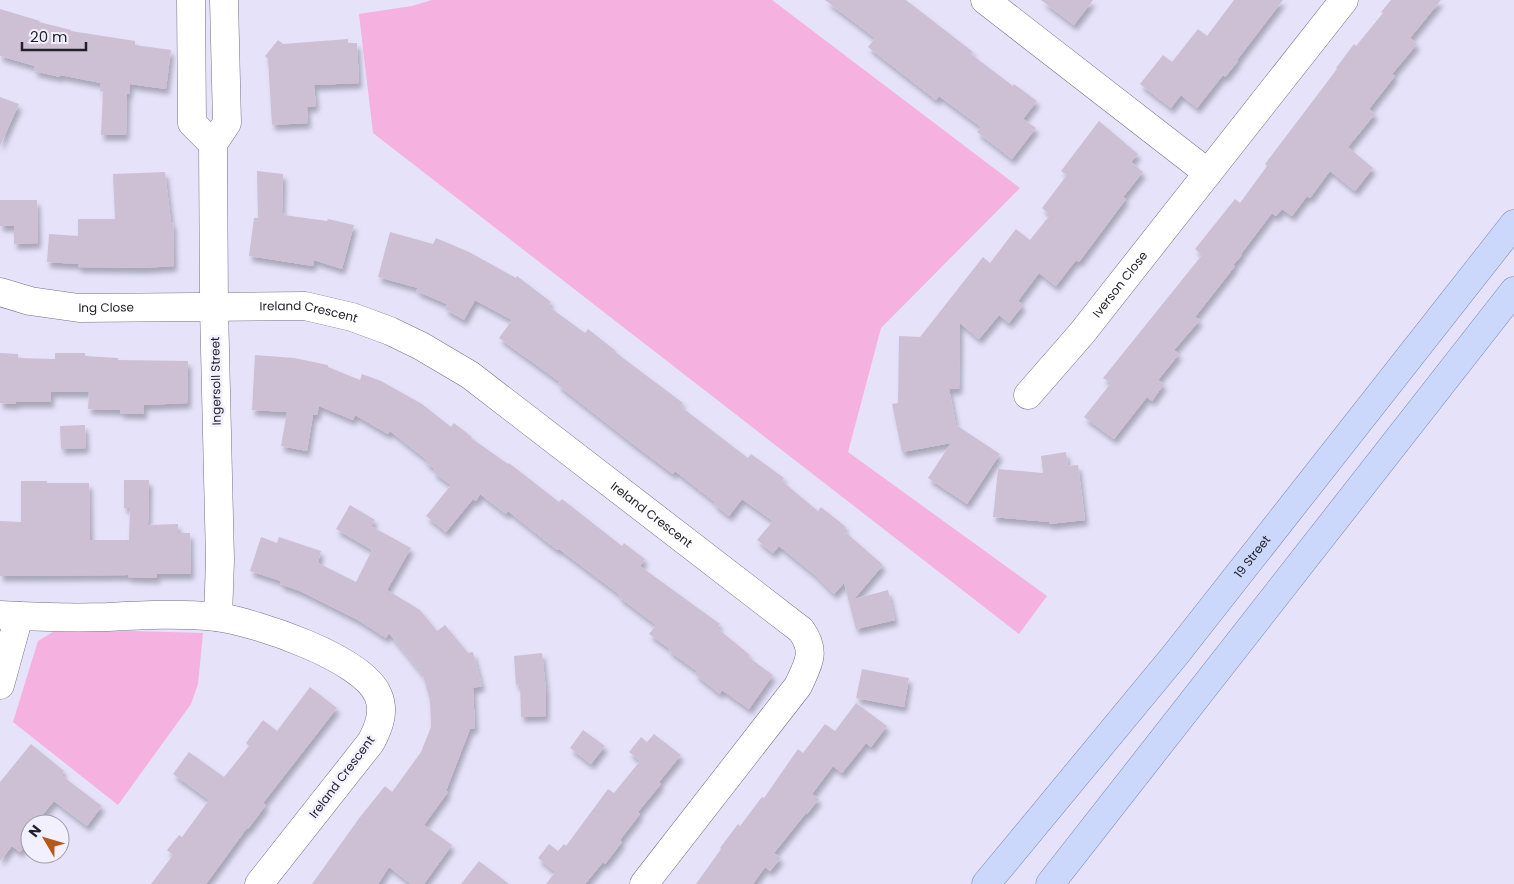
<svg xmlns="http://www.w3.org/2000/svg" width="1514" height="884" font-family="Poppins,sans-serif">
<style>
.green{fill:#f5b1e0}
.building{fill:#cec0d4;filter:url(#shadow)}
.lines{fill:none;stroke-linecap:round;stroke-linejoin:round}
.minor-casing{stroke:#747186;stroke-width:29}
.major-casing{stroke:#7987b0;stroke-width:29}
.minor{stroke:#fff;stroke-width:28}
.major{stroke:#cbd8fb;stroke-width:28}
.labels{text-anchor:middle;stroke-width:5;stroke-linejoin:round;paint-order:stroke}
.street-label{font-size:12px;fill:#222129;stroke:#f2f0ff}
</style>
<defs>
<filter id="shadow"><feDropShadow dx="3" dy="5.5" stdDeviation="2.5" flood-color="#0004"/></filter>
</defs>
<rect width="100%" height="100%" fill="#e5e2fa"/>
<g class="green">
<path d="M 432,0 L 772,0 L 1020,188 L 881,328 L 848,452 L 1047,596 L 1019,634 L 373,133 L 359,14 L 412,6 Z"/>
<path d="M 133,631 L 203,633 L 198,684 L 191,704 L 118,805 L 13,722 L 38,641 L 53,632 Z"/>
</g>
<g class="building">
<path d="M 825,0 L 906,0 L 973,52 L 971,54 L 1013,86 L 1014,84 L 1037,101 L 1023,119 L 1036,128 L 1012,159 L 977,132 L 981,127 L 939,96 L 936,100 L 868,47 L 875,38 Z"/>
<path d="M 1041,0 L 1093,0 L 1074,25 Z"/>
<path d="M 1234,0 L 1283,0 L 1237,60 L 1238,61 L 1225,77 L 1223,75 L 1197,108 L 1181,95 L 1171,108 L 1140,84 L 1163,55 L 1172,62 L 1198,29 L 1207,36 Z"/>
<path d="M 1391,0 L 1441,0 L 1410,38 L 1417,44 L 1392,74 L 1395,76 L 1369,109 L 1375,114 L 1348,147 L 1373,168 L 1355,191 L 1330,171 L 1310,198 L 1307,196 L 1292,216 L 1282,209 L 1276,216 L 1272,213 L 1241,254 L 1242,255 L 1233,265 L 1235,266 L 1195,317 L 1200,320 L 1174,350 L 1179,354 L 1158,380 L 1164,384 L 1152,401 L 1147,397 L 1114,439 L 1084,417 L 1111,383 L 1103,378 L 1202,255 L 1195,249 L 1235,199 L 1240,203 L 1267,166 L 1265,164 L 1337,69 L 1336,68 L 1354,44 L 1356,46 L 1383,13 L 1381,12 Z"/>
<path d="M 0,9 L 40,21 L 39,22 L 71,30 L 71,31 L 135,41 L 135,45 L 171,50 L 166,89 L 130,84 L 129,94 L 127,94 L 126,135 L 101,135 L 103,91 L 100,91 L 101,83 L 60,75 L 60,77 L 34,71 L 35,66 L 0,56 Z"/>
<path d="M 348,39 L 348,43 L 357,43 L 359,83 L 314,85 L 316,106 L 307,107 L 308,123 L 272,125 L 268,59 L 265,56 L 278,40 L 283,44 Z"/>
<path d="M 0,97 L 19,104 L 0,146 Z"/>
<path d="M 1099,121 L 1138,154 L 1131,162 L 1143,172 L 1123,197 L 1126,199 L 1079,262 L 1076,260 L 1056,286 L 1039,273 L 1018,301 L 1023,305 L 1009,323 L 999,315 L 979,339 L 960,323 L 959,389 L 949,389 L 956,425 L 1000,454 L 967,504 L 928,478 L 951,443 L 902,452 L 892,404 L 898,403 L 899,336 L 920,337 L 983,257 L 990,263 L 1016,229 L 1030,240 L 1050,215 L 1042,208 L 1067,175 L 1061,171 Z"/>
<path d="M 257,171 L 283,174 L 282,213 L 285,214 L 284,215 L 327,221 L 328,219 L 354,225 L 342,269 L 314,260 L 313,266 L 249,256 L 254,218 L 258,218 Z"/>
<path d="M 165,172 L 171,222 L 173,222 L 174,266 L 143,268 L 78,267 L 78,264 L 47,262 L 49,234 L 78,236 L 78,219 L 115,219 L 113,174 Z"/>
<path d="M 0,200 L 37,200 L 38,243 L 14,244 L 14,226 L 0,226 Z"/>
<path d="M 390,232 L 433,244 L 436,238 L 469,252 L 516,278 L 517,276 L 551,302 L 548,306 L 585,333 L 588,329 L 616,351 L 615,352 L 683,403 L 680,406 L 748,458 L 751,454 L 784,478 L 782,481 L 818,511 L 821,507 L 846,527 L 843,530 L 883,565 L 854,599 L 888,590 L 895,620 L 856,629 L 844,583 L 834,594 L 815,575 L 779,546 L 773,553 L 757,540 L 773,521 L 742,499 L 729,516 L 714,504 L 715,502 L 675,471 L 673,474 L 633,444 L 558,385 L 560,382 L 499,338 L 512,320 L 475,300 L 464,320 L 445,309 L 447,304 L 416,291 L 418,288 L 378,277 Z"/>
<path d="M 0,353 L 18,354 L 18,358 L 55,359 L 55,353 L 85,353 L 85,356 L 118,358 L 118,360 L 188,361 L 188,403 L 144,405 L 144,414 L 120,413 L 121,410 L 88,409 L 89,392 L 51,392 L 51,402 L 16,402 L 16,404 L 0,403 Z"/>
<path d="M 255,355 L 294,358 L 328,365 L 328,367 L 360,380 L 362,374 L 381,381 L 422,404 L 451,427 L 454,423 L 472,437 L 471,438 L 508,464 L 509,463 L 559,502 L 562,499 L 622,546 L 624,543 L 645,559 L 640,566 L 720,624 L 717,628 L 750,655 L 748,657 L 773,675 L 749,709 L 722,690 L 720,694 L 695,674 L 697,671 L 669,651 L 670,649 L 649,634 L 656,625 L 619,597 L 620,595 L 559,549 L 557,550 L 508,511 L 506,514 L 480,494 L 476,501 L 473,499 L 446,532 L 426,516 L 451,485 L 433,472 L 435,469 L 425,462 L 427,460 L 390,431 L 388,434 L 355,415 L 353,420 L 319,406 L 317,415 L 313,415 L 307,451 L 281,446 L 287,412 L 252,410 Z"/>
<path d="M 85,425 L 86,448 L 61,449 L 60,426 Z"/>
<path d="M 1066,452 L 1068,466 L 1078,465 L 1085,520 L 1049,524 L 1049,522 L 993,517 L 998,469 L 1043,473 L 1041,456 Z"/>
<path d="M 124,480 L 149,480 L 148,525 L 178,524 L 178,533 L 190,533 L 191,574 L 157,574 L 157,578 L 128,577 L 128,575 L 0,576 L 0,521 L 21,522 L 21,481 L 47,481 L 47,483 L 89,483 L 90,540 L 129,540 L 130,508 L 124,508 Z"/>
<path d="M 350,505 L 375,520 L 371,526 L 411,548 L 387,590 L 420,610 L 437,631 L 445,625 L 468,653 L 473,652 L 482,686 L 473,688 L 475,728 L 470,729 L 446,791 L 448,792 L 424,825 L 452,845 L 424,884 L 411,884 L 389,867 L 378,884 L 312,884 L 360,817 L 385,786 L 392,792 L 421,752 L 431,727 L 430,700 L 423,675 L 389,633 L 386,638 L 358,620 L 300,591 L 280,584 L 281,581 L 250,571 L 261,537 L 277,543 L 279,537 L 321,551 L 318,563 L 356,582 L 372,550 L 336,529 Z"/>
<path d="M 542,653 L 546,690 L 546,716 L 521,717 L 520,684 L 516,685 L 514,656 Z"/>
<path d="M 862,669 L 909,678 L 904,707 L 856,698 Z"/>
<path d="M 310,687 L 337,708 L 263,803 L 266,805 L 248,829 L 247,828 L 206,884 L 151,884 L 173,855 L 167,850 L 179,835 L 182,837 L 209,800 L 173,774 L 189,752 L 224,777 L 249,746 L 246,743 L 263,720 L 277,731 Z"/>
<path d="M 856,703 L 887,726 L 871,747 L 866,743 L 842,773 L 833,766 L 812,794 L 819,799 L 807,814 L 806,813 L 774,853 L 781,858 L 770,871 L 765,867 L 753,884 L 696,884 L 721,849 L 720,848 L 738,824 L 740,826 L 762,797 L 764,798 L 798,749 L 803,753 L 825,724 L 835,731 Z"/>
<path d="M 583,730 L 605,746 L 591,764 L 570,748 Z"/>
<path d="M 654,734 L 681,755 L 659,782 L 661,784 L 638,812 L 640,814 L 620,840 L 622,842 L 605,864 L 603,862 L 585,884 L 546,884 L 555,872 L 538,858 L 549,844 L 558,851 L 564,844 L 566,846 L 608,789 L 614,793 L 640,761 L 629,752 L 641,737 L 647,742 Z"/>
<path d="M 31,744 L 64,771 L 61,775 L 102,806 L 87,826 L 54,801 L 35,824 L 30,824 L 30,840 L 20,852 L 12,846 L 0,861 L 0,782 Z"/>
<path d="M 479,861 L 509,884 L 461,884 Z"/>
</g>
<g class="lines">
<g class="minor-casing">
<g id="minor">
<path d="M 191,0 L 192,123 L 213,144"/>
<path d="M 985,0 L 1208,173"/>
<path id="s1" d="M 0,292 L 30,301 L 79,308 L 305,306 L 352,317 L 390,331 L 421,346 L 470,375 L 801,630 C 817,652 808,664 798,686 L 644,884"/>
<path id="s2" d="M 1028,395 L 1082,333 L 1344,0"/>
<path d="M 0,615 C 35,617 71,618 107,617 C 144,615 180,613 217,617 C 255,622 363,658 378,695 C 385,711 379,727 371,742 L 259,884"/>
<path d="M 218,617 L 220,560 L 214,307 L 213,144 L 227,123 L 224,0"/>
<path d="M 0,685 L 19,616"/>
</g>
</g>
<g class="major-casing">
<g id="major">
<path id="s3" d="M 986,884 L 1176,654 L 1514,224"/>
<path d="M 1050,884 L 1514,291"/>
</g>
</g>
<use href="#minor" class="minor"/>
<use href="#major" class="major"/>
</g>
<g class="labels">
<g class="street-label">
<text dy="4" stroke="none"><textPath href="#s2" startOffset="144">Iverson Close</textPath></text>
<text dy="4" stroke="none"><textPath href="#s1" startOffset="108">Ing Close</textPath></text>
<text dy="4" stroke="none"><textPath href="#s1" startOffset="311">Ireland Crescent</textPath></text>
<text transform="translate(216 381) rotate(-91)" y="4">Ingersoll Street</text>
<text dy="4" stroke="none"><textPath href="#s1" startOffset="716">Ireland Crescent</textPath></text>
<text dy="4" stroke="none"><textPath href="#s3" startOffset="422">19 Street</textPath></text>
<text transform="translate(342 777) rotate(-53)" y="4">Ireland Crescent</text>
</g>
</g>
<g transform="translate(45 839) rotate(308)"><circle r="24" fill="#f2f0ff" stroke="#9f9da9"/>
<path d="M0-4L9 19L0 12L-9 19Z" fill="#b85816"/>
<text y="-8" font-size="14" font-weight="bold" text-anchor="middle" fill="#222129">N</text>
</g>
<path d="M22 42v8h64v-8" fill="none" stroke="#222129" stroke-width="2.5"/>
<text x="30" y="42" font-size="15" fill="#222129" stroke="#f2f0ff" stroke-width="4" paint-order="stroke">20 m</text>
</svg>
